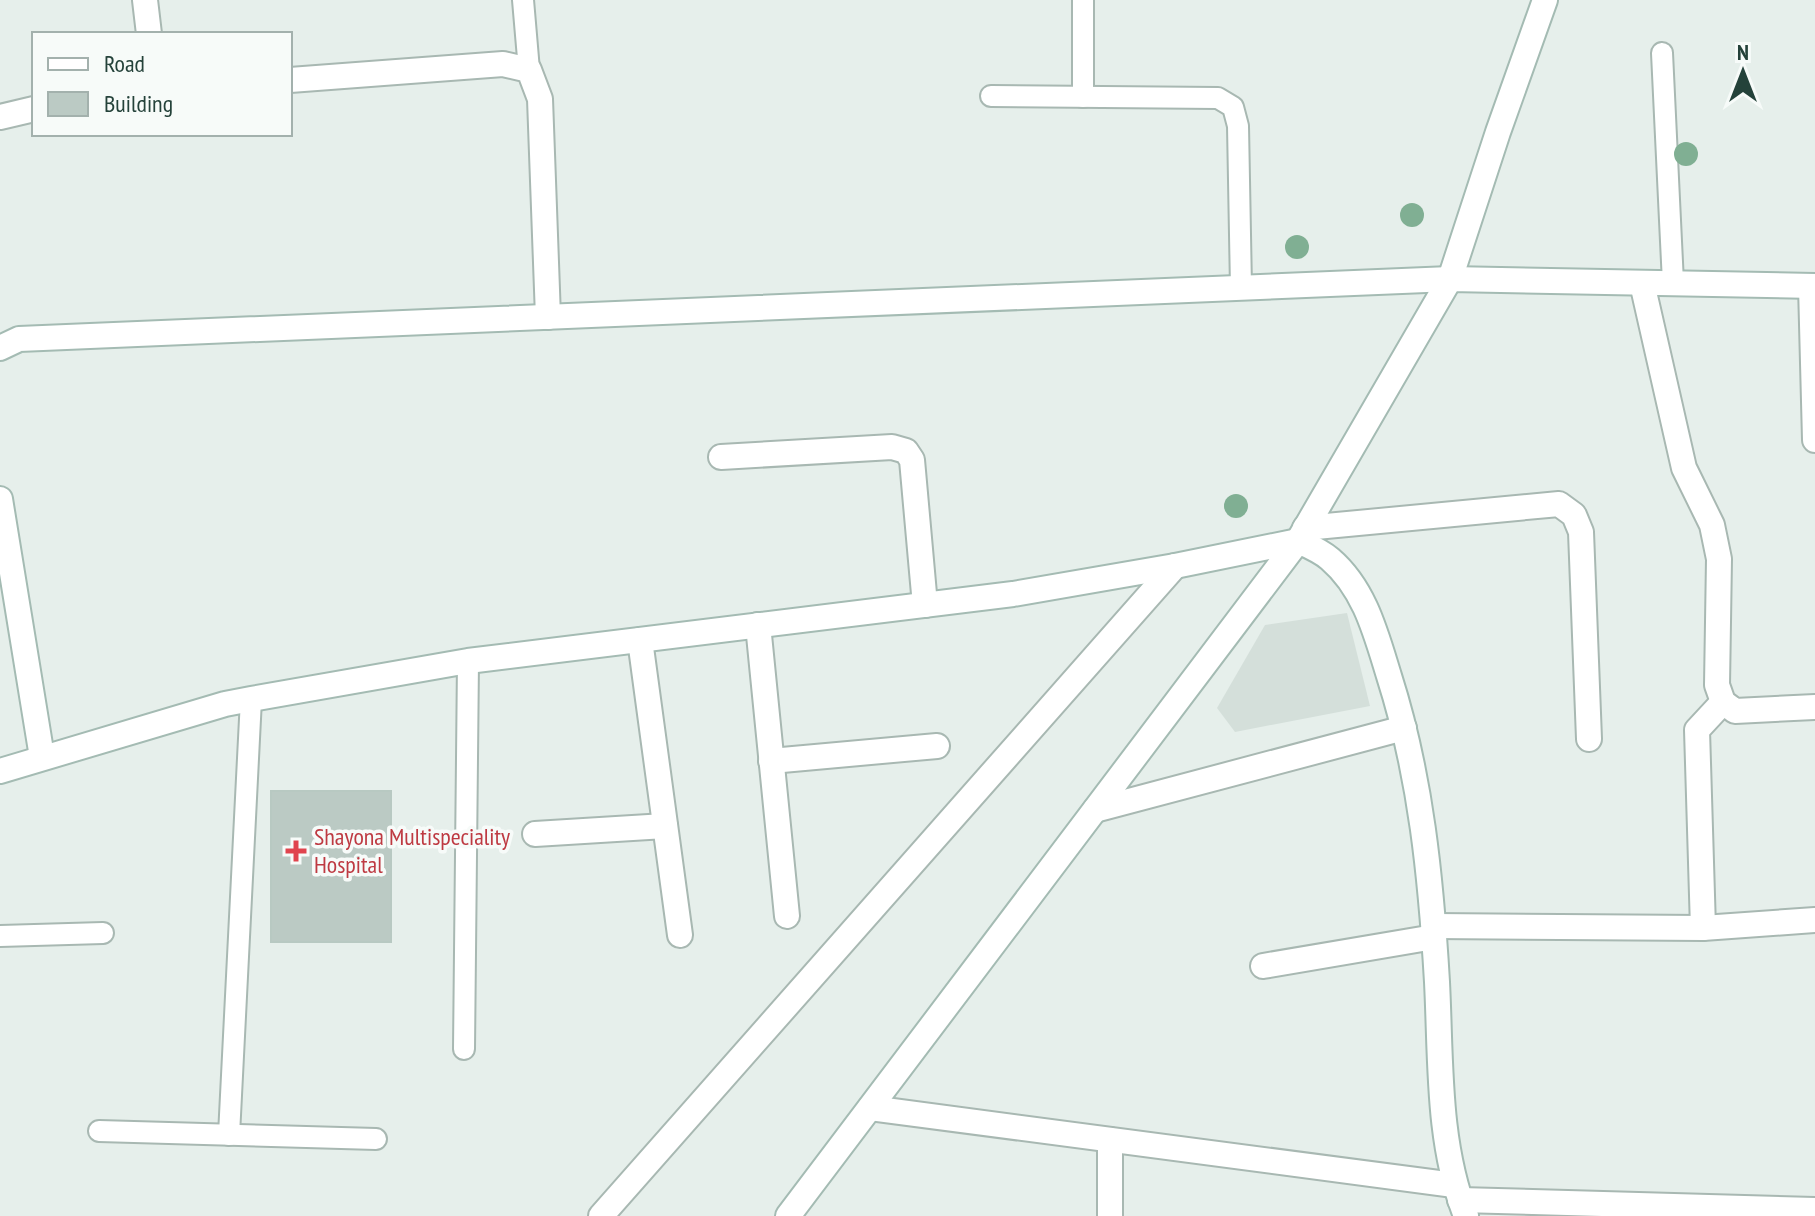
<svg xmlns="http://www.w3.org/2000/svg" width="1815" height="1216" font-family="'PT Sans Narrow',sans-serif">
<style>
.built{fill:#d4dfda}
.building{fill:#bbcac4;stroke:#b8c9c2;stroke-width:2}
.lines{fill:none;stroke-linecap:round;stroke-linejoin:round}
.lane-casing{stroke:#a8b8b2;stroke-width:24}
.street-casing{stroke:#a8b8b2;stroke-width:28}
.secondary-casing{stroke:#a4bbb3;stroke-width:28}
.lane{stroke:#fff;stroke-width:20}
.street{stroke:#fff;stroke-width:24}
.secondary{stroke:#fff;stroke-width:24}
.tree{fill:#80af93}
.health-dot{fill:#e0444e;stroke:#f7fbf9;stroke-width:3}
.labels{text-anchor:middle;stroke-width:7;stroke-linejoin:round;paint-order:stroke}
.health-label{font-size:24px;fill:#be3a42;stroke:#f7fbf9;text-anchor:start}
</style>
<rect width="100%" height="100%" fill="#e6efeb"/>
<path class="built" d="M 1347,613 L 1370,706 L 1235,732 L 1217,708 L 1265,625 Z"/>
<rect class="building" x="271" y="791" width="120" height="151"/>
<g class="lines">
<g class="lane-casing">
<g id="lane">
<path d="M 523,0 L 529,70"/>
<path d="M 1083,0 L 1083,97"/>
<path d="M 1662,53 L 1673,283"/>
<path d="M 991,96 L 1218,98 L 1233,107 L 1238,126 L 1241,288"/>
<path d="M 0,936 L 103,933"/>
<path d="M 464,1049 L 468,661"/>
<path d="M 99,1131 L 376,1139"/>
<path d="M 229,1135 L 251,699"/>
</g>
</g>
<g class="street-casing">
<g id="street">
<path d="M 145,0 L 149,34"/>
<path d="M 290,80 L 503,64 L 529,70 L 540,99 L 548,317"/>
<path d="M 0,117 L 34,109"/>
<path d="M 1642,283 L 1684,468 L 1712,525 L 1719,559 L 1717,685 L 1723,702 L 1735,711 L 1815,707"/>
<path d="M 1811,286 L 1815,440"/>
<path d="M 721,457 L 892,447 L 906,451 L 912,460 L 925,605"/>
<path d="M 1305,528 L 1559,504 L 1574,515 L 1581,532 L 1589,739"/>
<path d="M 758,625 L 787,916"/>
<path d="M 640,640 L 680,935"/>
<path d="M 771,761 L 937,746"/>
<path d="M 1095,810 L 1404,728"/>
<path d="M 535,834 L 665,826"/>
<path d="M 1434,926 L 1703,928 L 1815,920"/>
<path d="M 1703,928 L 1697,730 L 1723,702"/>
<path d="M 1263,966 L 1434,937"/>
<path d="M 870,1108 L 1454,1185"/>
<path d="M 1110,1140 L 1110,1216"/>
<path d="M 1460,1200 L 1815,1210"/>
<path d="M 601,1216 L 1175,566"/>
</g>
</g>
<g class="secondary-casing">
<g id="secondary">
<path d="M 0,348 L 19,339 L 1450,279 L 1815,286"/>
<path d="M 0,499 L 42,757"/>
<path d="M 0,771 L 225,704 L 251,699 L 468,661 L 1013,594 L 1175,566 L 1298,541 C 1309,546 1321,551 1330,559 C 1365,589 1376,634 1389,676 C 1421,776 1431,879 1437,982 C 1441,1060 1437,1142 1466,1216"/>
<path d="M 788,1216 L 1298,541 L 1450,279 L 1498,132 L 1545,0"/>
</g>
</g>
<use href="#lane" class="lane"/>
<use href="#street" class="street"/>
<use href="#secondary" class="secondary"/>
</g>
<g class="tree">
<circle cx="1686" cy="154" r="12"/>
<circle cx="1412" cy="215" r="12"/>
<circle cx="1297" cy="247" r="12"/>
<circle cx="1236" cy="506" r="12"/>
</g>
<path class="health-dot" d="M292 839h8v8h8v8h-8v8h-8v-8h-8v-8h8z"/>
<g class="labels">
<g class="health-label">
<text x="314" y="845">Shayona Multispeciality<tspan x="314" dy="28">Hospital</tspan></text>
</g>
</g>
<rect x="32" y="32" width="260" height="104" fill="#f7fbf9" stroke="#a3b1ad" stroke-width="2"/>
<rect x="48" y="58" width="40" height="12" fill="#ffffff" stroke="#a3b1ad" stroke-width="2"/>
<text x="104" y="72" font-size="24" fill="#24423a">Road</text>
<rect x="48" y="92" width="40" height="24" fill="#bbcac4" stroke="#a3b1ad" stroke-width="2"/>
<text x="104" y="112" font-size="24" fill="#24423a">Building</text>
<g transform="translate(1743 72)" stroke="#f7fbf9" stroke-width="6" paint-order="stroke">
<path d="M0-6L14 30L0 20L-14 30Z" fill="#24423a"/>
<text y="-12" font-size="22" font-weight="bold" text-anchor="middle" fill="#24423a">N</text>
</g>
</svg>
